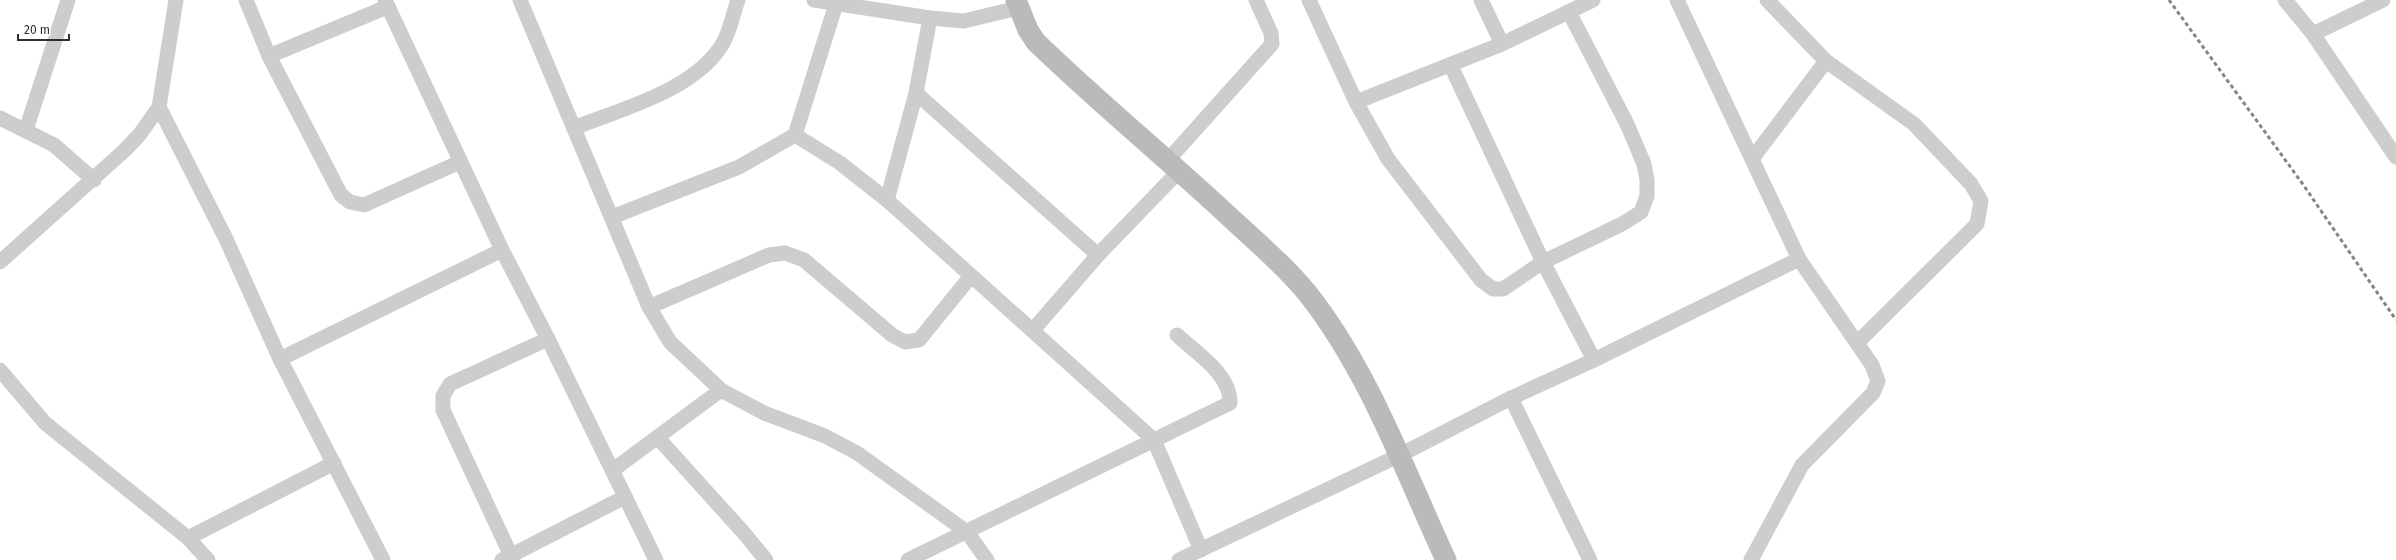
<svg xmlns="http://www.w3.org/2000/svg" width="2396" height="560" font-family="'Fira Sans',sans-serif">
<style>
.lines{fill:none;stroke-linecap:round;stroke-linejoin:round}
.minor{stroke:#cdcdcd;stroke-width:15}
.secondary{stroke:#bababa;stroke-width:21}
.rail{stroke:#858585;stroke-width:3;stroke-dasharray:4 3;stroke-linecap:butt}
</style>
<rect width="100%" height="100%" fill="#fff"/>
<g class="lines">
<g class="minor">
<path d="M 246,0 L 269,56 L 341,195 L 350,202 L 364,205 L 460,162"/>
<path d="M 385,0 L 502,250 L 548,339 L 656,560"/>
<path d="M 520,0 L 649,307 L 670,342 L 721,390 L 764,413 L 825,436 L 857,453 L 967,532 L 987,560"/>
<path d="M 814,0 L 930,18 L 964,21 L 1018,8"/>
<path d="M 1309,0 L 1356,102 L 1388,159 L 1481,280 L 1493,289 L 1503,289 L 1543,262 L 1622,224 L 1641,212 L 1647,196 L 1647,180 L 1644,164 L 1627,124 L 1569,12"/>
<path d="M 1481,0 L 1502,44"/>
<path d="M 1677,0 L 1799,259 L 1872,365 L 1878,381 L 1873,393 L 1802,465 L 1751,560"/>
<path d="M 1767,0 L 1826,61 L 1914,124 L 1971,184 L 1981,201 L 1977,224 L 1857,343"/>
<path d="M 2285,0 L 2313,34 L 2396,157"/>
<path d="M 2313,34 L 2383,0"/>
<path d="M 269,56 L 387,7"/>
<path d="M 1451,66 L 1543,262 L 1594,360"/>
<path d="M 916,93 L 1098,255"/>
<path d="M 1356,102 L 1502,44 L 1593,0"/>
<path d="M 159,107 L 226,239 L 280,359 L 383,560"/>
<path d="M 0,118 L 54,145 L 94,180"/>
<path d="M 574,128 C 621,109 696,90 723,43 C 730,31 733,14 738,0"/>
<path d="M 26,130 L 68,0"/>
<path d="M 795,135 L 840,163 L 887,200 L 1154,440 L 1201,550"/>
<path d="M 1752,159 L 1826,61"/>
<path d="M 1168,160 L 1272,44 L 1271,33 L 1256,0"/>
<path d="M 887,200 L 916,93 L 930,18"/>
<path d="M 612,217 L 739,167 L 795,135 L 836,4"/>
<path d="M 0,262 L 125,150 L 140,134 L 159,107 L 176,0"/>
<path d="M 649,307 L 769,255 L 785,253 L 804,260 L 892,335 L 905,342 L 919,340 L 971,276"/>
<path d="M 1033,330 L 1098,255 L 1180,170"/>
<path d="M 280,359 L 502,250"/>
<path d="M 0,370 L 45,423 L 188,538 L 208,560"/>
<path d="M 1511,398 L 1590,560"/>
<path d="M 658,438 L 743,532 L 766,560"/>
<path d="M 613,470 L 721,390"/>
<path d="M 188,538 L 334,463"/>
<path d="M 502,560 L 625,497"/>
<path d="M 513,560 L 443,410 L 443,396 L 450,384 L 548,339"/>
<path d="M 908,560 L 1230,403 C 1231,374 1196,353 1177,335"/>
<path d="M 1179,560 L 1398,456 L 1511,398 L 1594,360 L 1799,259"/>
</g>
<path class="secondary" d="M 1016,0 L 1028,30 L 1036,42 C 1100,104 1169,160 1234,221 C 1259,244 1286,267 1308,294 C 1369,371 1405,472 1446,560"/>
<path class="rail" d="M 2169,0 L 2302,183 L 2396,320"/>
</g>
<path d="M18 34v6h51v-6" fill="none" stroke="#303030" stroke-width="2"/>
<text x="24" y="34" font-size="12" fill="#303030" stroke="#ffffff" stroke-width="3" paint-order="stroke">20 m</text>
</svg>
